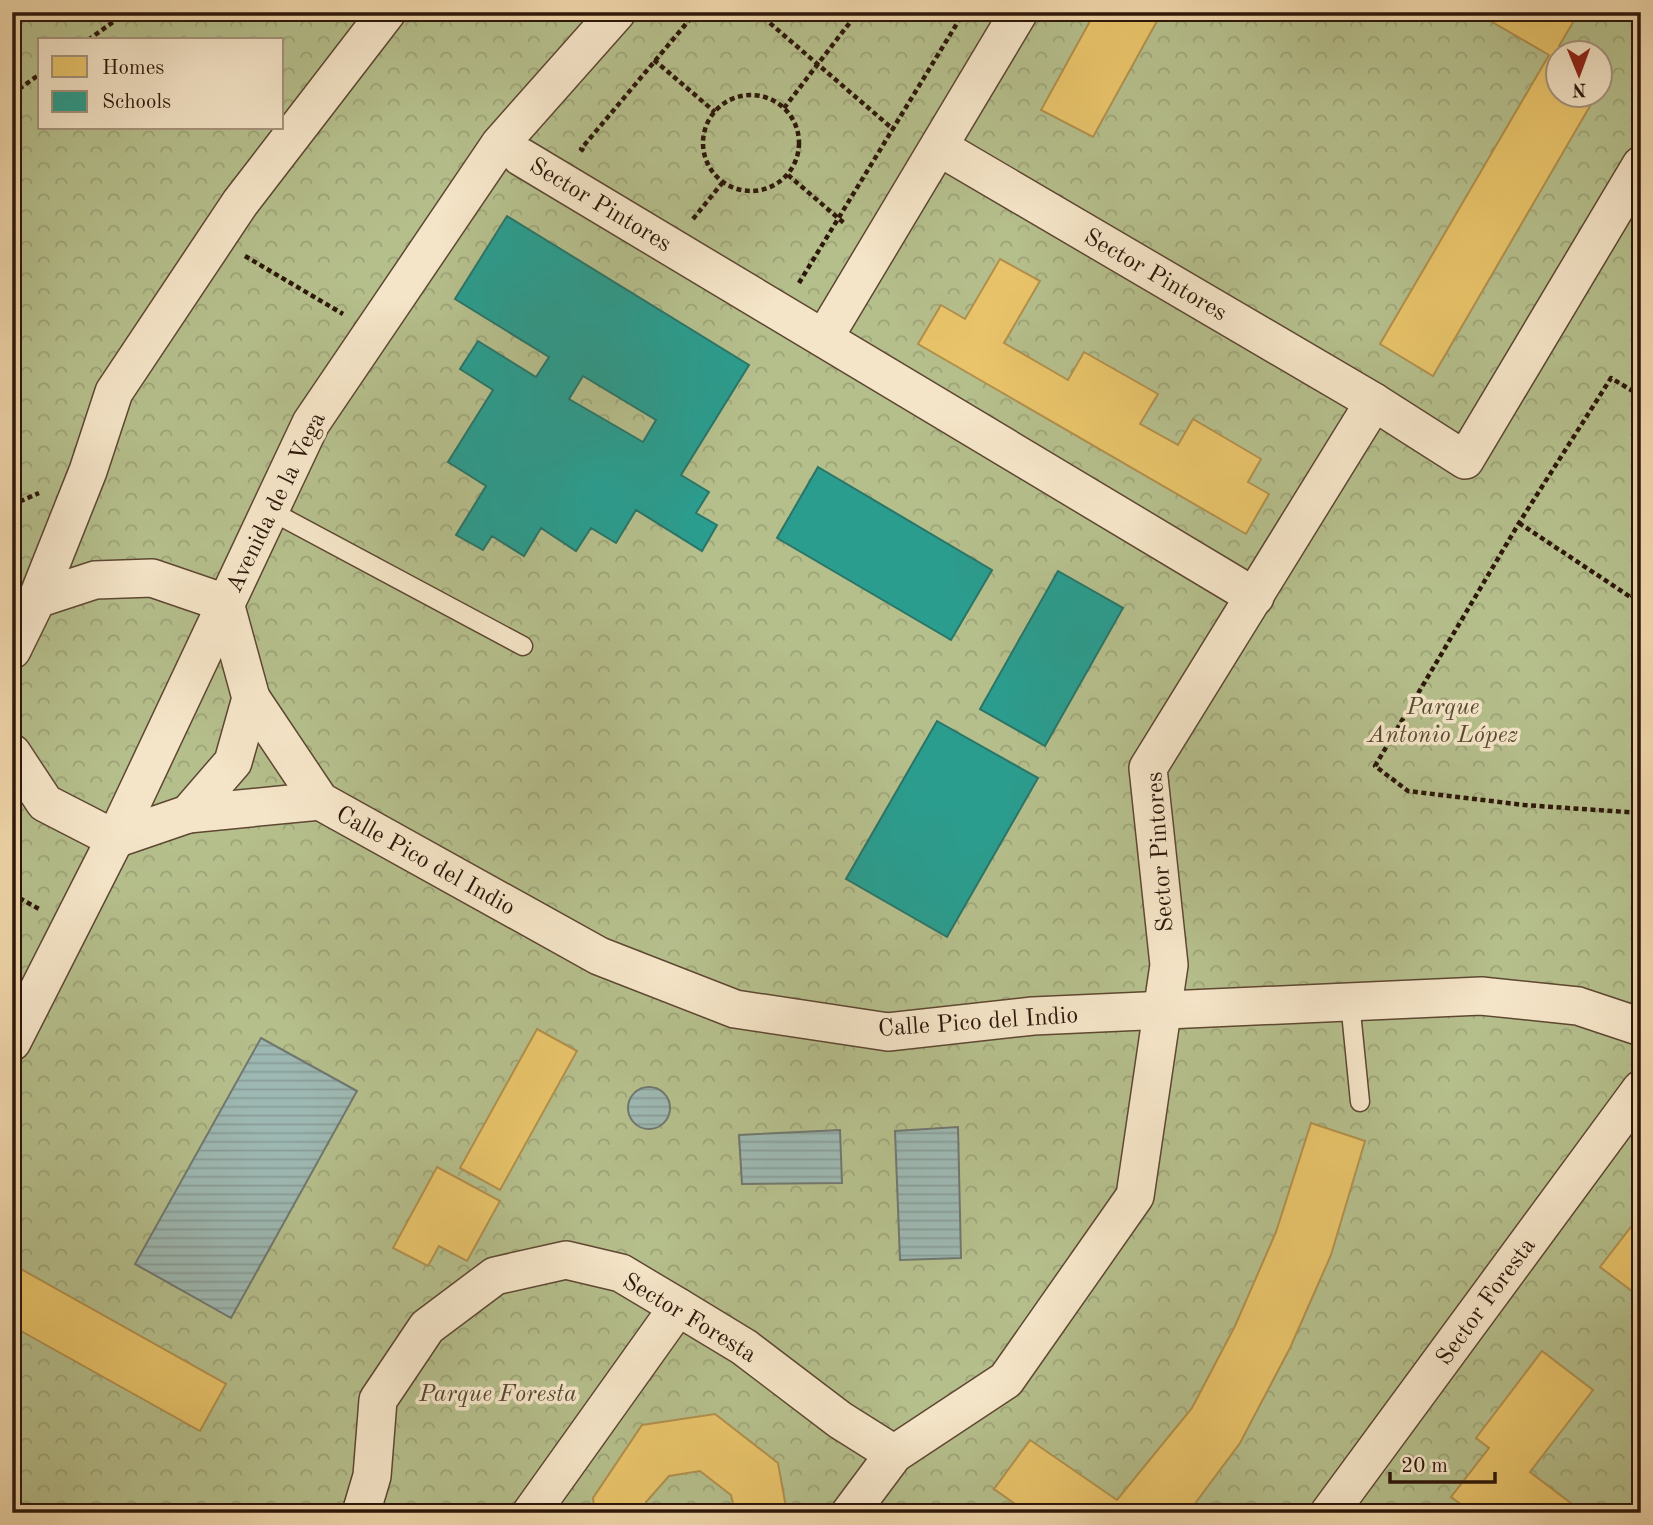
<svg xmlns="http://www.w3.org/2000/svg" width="1653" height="1525" font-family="'Old Standard TT',serif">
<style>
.park{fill:url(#park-crowns);stroke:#716b4b;stroke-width:2;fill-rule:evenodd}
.water{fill:url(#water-rules);stroke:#70786f;stroke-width:2}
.homes{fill:#e9c46a;stroke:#b1904d;stroke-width:2}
.schools{fill:#2a9d8f;stroke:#2b7567;stroke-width:2;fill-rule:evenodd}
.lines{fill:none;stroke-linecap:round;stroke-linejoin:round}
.lane-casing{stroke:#5e4732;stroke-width:21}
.street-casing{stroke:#5e4732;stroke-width:40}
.path{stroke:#2d170a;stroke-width:4.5;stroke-dasharray:5 3.5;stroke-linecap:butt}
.lane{stroke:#f5e5c8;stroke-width:18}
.street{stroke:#f5e5c8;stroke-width:37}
.labels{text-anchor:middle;stroke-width:7;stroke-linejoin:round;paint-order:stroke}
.street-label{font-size:24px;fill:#2d170a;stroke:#f5e5c8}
.park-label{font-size:24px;font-style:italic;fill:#564931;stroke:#f5e5c8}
</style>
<defs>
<pattern id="park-crowns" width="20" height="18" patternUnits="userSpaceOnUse" patternTransform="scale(1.75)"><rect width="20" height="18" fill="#b5bf8c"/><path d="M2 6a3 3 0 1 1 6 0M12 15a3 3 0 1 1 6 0" fill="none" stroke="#9ca377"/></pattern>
<pattern id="water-rules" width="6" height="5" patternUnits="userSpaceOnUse" patternTransform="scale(1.75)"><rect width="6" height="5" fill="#9db8b2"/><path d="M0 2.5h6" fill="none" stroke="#889d98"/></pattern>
</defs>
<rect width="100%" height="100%" fill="#f0d7ab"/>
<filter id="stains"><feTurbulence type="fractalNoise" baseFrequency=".00286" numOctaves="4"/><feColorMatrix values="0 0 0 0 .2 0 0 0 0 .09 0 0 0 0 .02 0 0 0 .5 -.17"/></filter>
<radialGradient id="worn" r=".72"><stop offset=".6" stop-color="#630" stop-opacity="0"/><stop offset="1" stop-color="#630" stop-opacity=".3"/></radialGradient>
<path class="park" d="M 12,12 L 1641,12 L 1641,1513 L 12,1513 ZM 40,40 L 282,40 L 282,128 L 40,128 ZM 1558,52 L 1600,52 L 1600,94 L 1558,94 Z"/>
<g class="water">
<path d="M 261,1038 L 357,1091 L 231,1318 L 135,1264 Z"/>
<circle cx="649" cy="1108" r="21"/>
<path d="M 958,1127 L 961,1258 L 900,1260 L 895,1131 Z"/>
<path d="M 840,1130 L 842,1183 L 742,1184 L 739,1135 Z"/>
</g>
<g class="homes">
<path d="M 1095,12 L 1162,12 L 1093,137 L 1041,110 Z"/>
<path d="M 1475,12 L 1579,12 L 1559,46 L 1570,52 L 1558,52 L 1558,94 L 1597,94 L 1433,376 L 1380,344 L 1549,55 Z"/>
<path d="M 1600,70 L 1609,75 L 1600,89 Z"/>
<path d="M 1000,259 L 1040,281 L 1004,343 L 1068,380 L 1084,352 L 1158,394 L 1140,424 L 1178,445 L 1193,419 L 1261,459 L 1248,482 L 1269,494 L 1246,534 L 918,344 L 941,305 L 965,319 Z"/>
<path d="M 537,1029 L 577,1051 L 500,1190 L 460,1168 Z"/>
<path d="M 1311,1123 L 1365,1141 L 1331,1255 L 1290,1348 L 1240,1443 L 1188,1513 L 1028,1513 L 994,1489 L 1030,1440 L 1117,1500 L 1192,1408 L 1235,1326 L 1276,1232 Z"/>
<path d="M 437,1167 L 500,1201 L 467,1261 L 439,1246 L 428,1266 L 393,1248 Z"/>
<path d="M 1641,1214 L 1641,1298 L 1600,1267 Z"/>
<path d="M 12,1264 L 226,1384 L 200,1431 L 12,1326 Z"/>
<path d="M 1542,1351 L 1593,1390 L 1530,1472 L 1584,1513 L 1473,1513 L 1451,1497 L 1489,1448 L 1476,1438 Z"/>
<path d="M 715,1414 L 778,1463 L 787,1513 L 735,1513 L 731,1495 L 700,1471 L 669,1476 L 646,1502 L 648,1513 L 595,1513 L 593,1498 L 642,1425 Z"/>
</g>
<g class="schools">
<path d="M 507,216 L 749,365 L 681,475 L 709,492 L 696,513 L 717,525 L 702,551 L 636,510 L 616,543 L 591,528 L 576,551 L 541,528 L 524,556 L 492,536 L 483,550 L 456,535 L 486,486 L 448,462 L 493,390 L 460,369 L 478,341 L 536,377 L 549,357 L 455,299 ZM 583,376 L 656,420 L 643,442 L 569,399 Z"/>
<path d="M 818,467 L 992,570 L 951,640 L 777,538 Z"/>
<path d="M 1058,571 L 1123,608 L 1045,746 L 980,709 Z"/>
<path d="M 937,721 L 1038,778 L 947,937 L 846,879 Z"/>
</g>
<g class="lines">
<g class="lane-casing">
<g id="lane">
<path d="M 269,510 L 523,646"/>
<path d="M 1350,1002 L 1360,1102"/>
</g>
</g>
<g class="street-casing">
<g id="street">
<path d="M 939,147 L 1374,402 L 1465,460 L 1641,165"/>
<path d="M 521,157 L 1255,597"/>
<path d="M 824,338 L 1019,12"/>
<path d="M 12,650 L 37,599 L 88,471 L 114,392 L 240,203 L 387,12"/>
<path d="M 251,698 L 320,801 L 599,956 L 735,1009 L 888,1032 L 1033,1016 L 1481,996 L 1578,1006 L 1641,1027"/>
<path d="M 12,753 L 45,803 L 115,839 L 188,814 L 233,762 L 251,698 L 225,603 L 152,578 L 95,580 L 37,599"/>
<path d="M 188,814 L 320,801"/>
<path d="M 12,1042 L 115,839 L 311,423 L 500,144 L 617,12"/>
<path d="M 361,1513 L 372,1476 L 378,1400 L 427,1327 L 495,1276 L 566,1260 L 621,1273 L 678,1307 L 744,1347 L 840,1420 L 894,1454"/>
<path d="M 531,1513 L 678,1307"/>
<path d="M 850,1513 L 894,1454 L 1006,1380 L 1135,1196 L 1169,965 L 1148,768 L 1374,402"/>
<path d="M 1329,1513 L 1641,1089"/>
</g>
</g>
<g class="path">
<path d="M 757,12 L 894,130"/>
<path d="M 865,12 L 891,20 L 927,12"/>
<path d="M 88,40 L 127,12"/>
<path d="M 654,60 L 715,112"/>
<path d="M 12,94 L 40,74"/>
<circle cx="751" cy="143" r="48"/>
<path d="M 784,108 L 858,12"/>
<path d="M 584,151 L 581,149 L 696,12"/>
<path d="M 788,175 L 844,223"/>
<path d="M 693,219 L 723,182"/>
<path d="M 245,256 L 343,314"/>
<path d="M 799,283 L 964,12"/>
<path d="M 1641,396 L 1611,378 L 1519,523 L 1375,766 L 1408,791 L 1524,805 L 1641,813"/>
<path d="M 12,505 L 39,493"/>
<path d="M 1519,523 L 1641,604"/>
<path d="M 1632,598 L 1641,572"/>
<path d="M 12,894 L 39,909"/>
<path d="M 1022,1513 L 1024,1510"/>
</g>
<use href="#lane" class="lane"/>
<use href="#street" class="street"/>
</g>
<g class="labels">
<g class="street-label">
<text transform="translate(601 204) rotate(31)" y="8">Sector Pintores</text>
<text transform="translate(1156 274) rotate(30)" y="8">Sector Pintores</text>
<text transform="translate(275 502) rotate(-64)" y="8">Avenida de la Vega</text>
<text transform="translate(1159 852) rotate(-94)" y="8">Sector Pintores</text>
<text transform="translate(426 860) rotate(29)" y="8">Calle Pico del Indio</text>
<text transform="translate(978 1021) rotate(-4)" y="8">Calle Pico del Indio</text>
<text transform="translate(1485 1301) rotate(-54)" y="8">Sector Foresta</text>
<text transform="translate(690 1317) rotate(31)" y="8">Sector Foresta</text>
</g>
<g class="park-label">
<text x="1443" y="714">Parque<tspan x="1443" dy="28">Antonio López</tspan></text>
<text x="498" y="1401">Parque Foresta</text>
</g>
</g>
<rect width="1653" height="1525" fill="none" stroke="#f0d7ab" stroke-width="42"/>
<rect x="14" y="14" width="1625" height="1497" fill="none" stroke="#2d170a" stroke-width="3.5"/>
<rect x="21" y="21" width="1611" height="1483" fill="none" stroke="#2d170a" stroke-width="2"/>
<rect x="38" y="38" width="245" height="91" fill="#f5e5c8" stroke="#a5937c" stroke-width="2"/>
<rect x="52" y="56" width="35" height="21" fill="#e9c46a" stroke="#a5937c" stroke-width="2"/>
<text x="102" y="74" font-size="21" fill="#2d170a">Homes</text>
<rect x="52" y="91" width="35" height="21" fill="#2a9d8f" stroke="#a5937c" stroke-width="2"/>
<text x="102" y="108" font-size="21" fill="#2d170a">Schools</text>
<g transform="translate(1579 74) rotate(179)"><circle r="33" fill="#f5e5c8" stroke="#a5937c" stroke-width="2"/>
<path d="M0-5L12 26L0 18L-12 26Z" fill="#8f2418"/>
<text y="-10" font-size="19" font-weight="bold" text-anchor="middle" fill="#2d170a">N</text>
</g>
<path d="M1390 1472v10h105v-10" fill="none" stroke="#2d170a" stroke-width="3.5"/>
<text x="1401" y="1472" font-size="21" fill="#2d170a" stroke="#f5e5c8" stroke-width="5" paint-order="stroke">20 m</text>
<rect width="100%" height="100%" filter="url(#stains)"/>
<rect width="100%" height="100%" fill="url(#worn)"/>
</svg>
